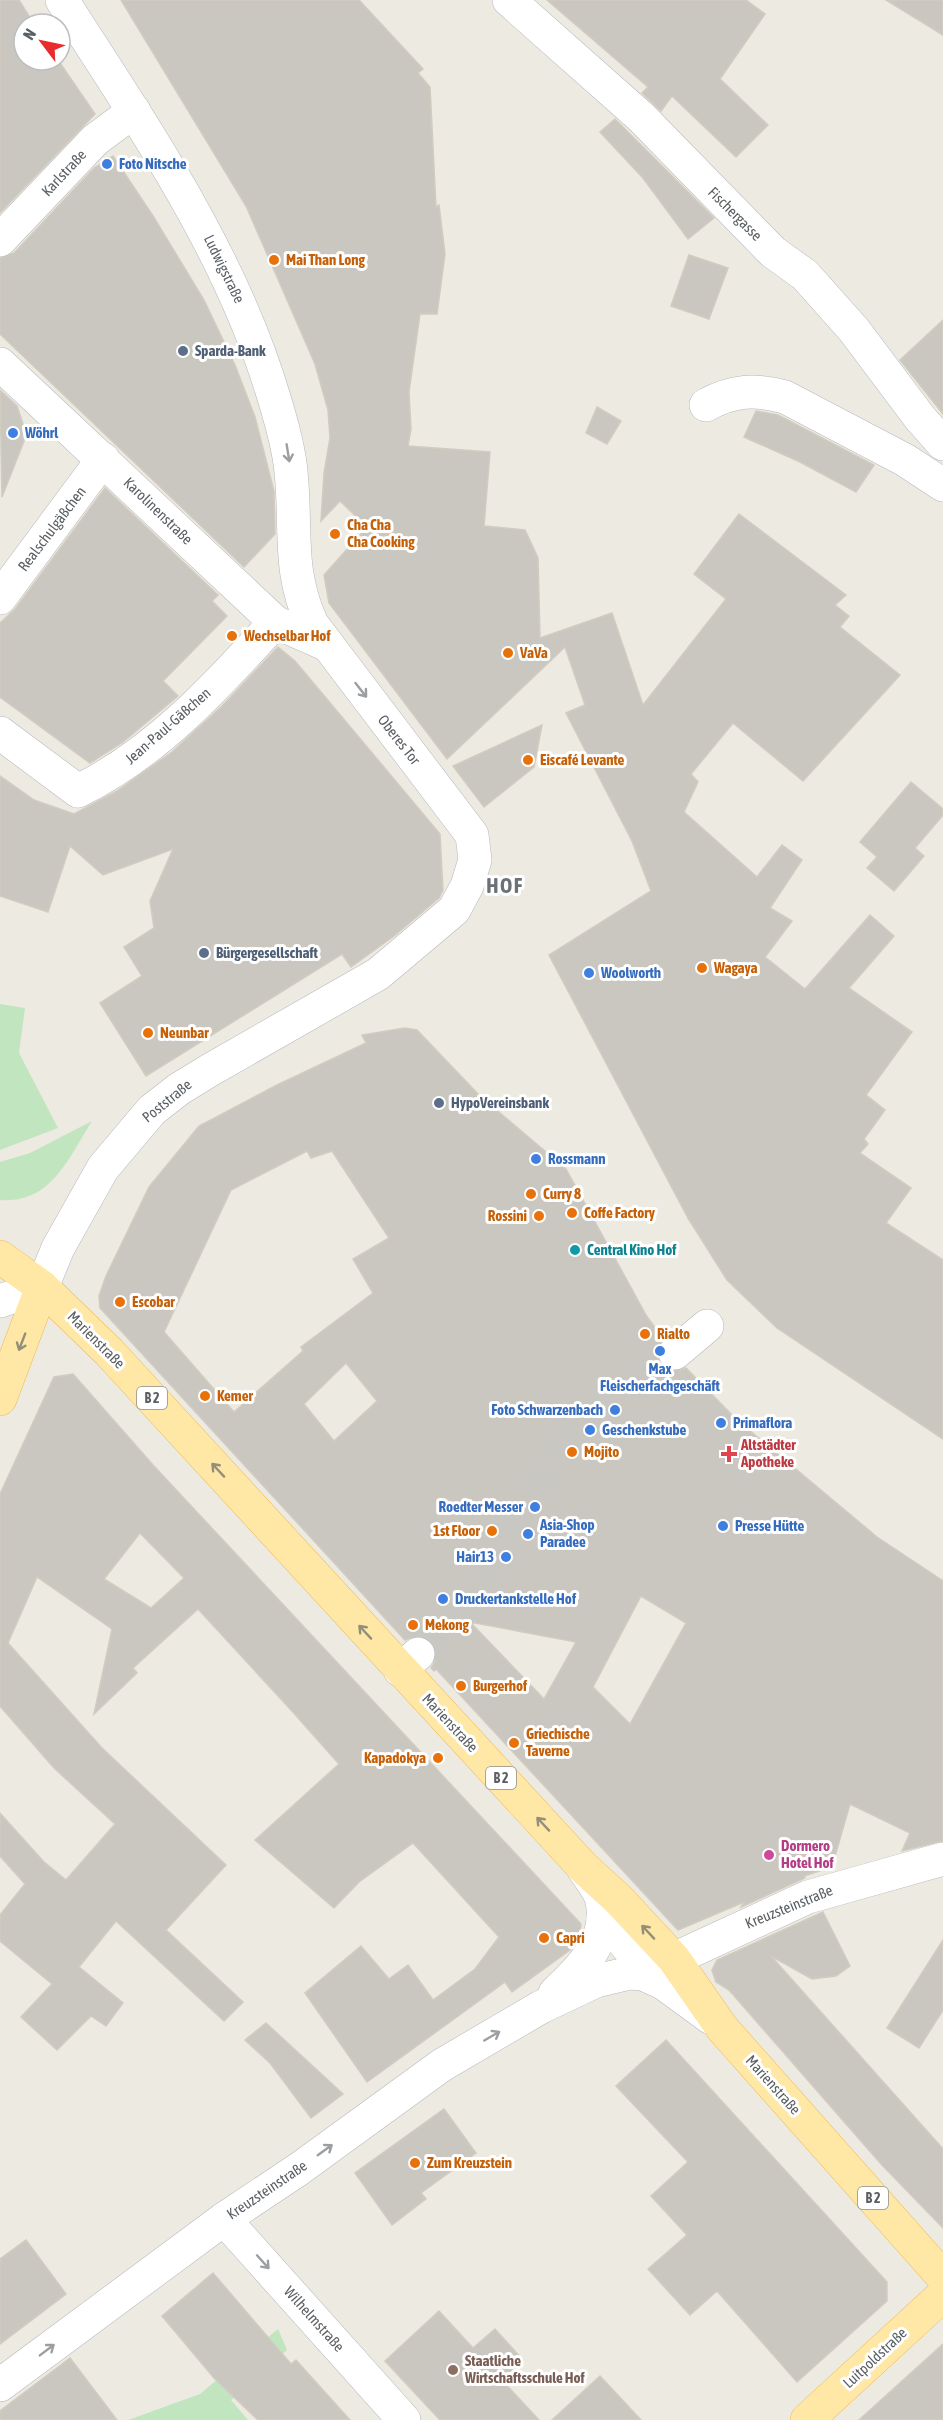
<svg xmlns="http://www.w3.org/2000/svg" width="943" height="2420" font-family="'Asap Condensed',sans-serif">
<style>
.green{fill:#c1e5be}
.building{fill:#cac7c1;stroke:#d2cbc0;stroke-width:1.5;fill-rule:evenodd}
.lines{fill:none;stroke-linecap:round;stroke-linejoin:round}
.minor-tunnel{stroke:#c8c7c2;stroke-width:33;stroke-dasharray:33 16;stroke-linecap:butt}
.minor-casing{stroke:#b4b8bc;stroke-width:34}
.major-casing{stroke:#f2b856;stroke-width:34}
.minor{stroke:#fff;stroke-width:33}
.major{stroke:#ffe8a5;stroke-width:33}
.oneway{stroke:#9c9fa1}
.oneway2{stroke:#948f7a}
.shop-dot{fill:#3f7fe0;stroke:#fff;stroke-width:2}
.food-dot{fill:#e8710a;stroke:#fff;stroke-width:2}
.service-dot{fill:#5c6f8a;stroke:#fff;stroke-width:2}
.culture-dot{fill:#0f9aa8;stroke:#fff;stroke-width:2}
.health-dot{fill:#e0444e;stroke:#fff;stroke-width:2}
.hotel-dot{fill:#d1479c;stroke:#fff;stroke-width:2}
.education-dot{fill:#8d6e63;stroke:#fff;stroke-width:2}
.labels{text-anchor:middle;stroke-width:6;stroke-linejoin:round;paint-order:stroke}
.shield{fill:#fff;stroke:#8c8f92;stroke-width:1.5}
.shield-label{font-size:14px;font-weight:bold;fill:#5a5f63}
.shop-label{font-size:15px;font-weight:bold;fill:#366cbe;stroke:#fff;text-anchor:start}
.street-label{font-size:15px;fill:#5a5f63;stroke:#fff}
.food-label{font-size:15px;font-weight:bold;fill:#c56008;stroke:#fff;text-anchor:start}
.service-label{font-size:15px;font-weight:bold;fill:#4e5e75;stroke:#fff;text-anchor:start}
.culture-label{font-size:15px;font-weight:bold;fill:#0d838f;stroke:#fff;text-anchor:start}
.health-label{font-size:15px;font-weight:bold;fill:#be3a42;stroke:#fff;text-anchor:start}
.hotel-label{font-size:15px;font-weight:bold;fill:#b23c85;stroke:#fff;text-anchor:start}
.education-label{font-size:15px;font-weight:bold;fill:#785e54;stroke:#fff;text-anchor:start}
.district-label{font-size:21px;font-weight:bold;letter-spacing:1.5px;fill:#6b7175;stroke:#fff}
</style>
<rect width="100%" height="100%" fill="#edeae2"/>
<g class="green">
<path d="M 0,1004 L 25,1008 L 19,1053 L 58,1128 L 0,1150 Z"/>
<path d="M 92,1121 C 68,1159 51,1204 0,1200 L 0,1162 L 30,1153 Z"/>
<path d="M 278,2329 L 287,2350 L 231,2400 L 248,2420 L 128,2420 L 200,2394 Z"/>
</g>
<g class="building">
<path d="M 0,0 L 19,0 L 34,24 L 24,24 L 24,60 L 58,60 L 95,114 L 0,213 Z"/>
<path d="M 121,0 L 359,0 L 423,69 L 418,73 L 430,87 L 436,207 L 439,205 L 445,254 L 437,314 L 420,314 L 409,392 L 411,429 L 408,446 L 490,452 L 484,526 L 525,530 L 538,558 L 540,638 L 612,613 L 643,705 L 726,599 L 694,574 L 739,514 L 846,595 L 835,605 L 849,616 L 840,627 L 900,675 L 803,781 L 733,723 L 691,774 L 698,782 L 684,812 L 757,877 L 782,845 L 802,860 L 770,908 L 792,921 L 765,957 L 805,989 L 870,915 L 894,936 L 849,988 L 912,1032 L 866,1095 L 885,1110 L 864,1139 L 868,1144 L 860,1153 L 911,1188 L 886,1223 L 943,1260 L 943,1439 L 777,1328 L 727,1280 L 688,1218 L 549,955 L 651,891 L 632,841 L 566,713 L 585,705 L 565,647 L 447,759 L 329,603 L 324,575 L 367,527 L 340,501 L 321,521 L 324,473 L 330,438 L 328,410 L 315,364 L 246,206 Z"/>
<path d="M 547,0 L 746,0 L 765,14 L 720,79 L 768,125 L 736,157 L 672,96 L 661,111 L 642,93 L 648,87 Z"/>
<path d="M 886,0 L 943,0 L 943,35 Z"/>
<path d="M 615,119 L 714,218 L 688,239 L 643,178 L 600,132 Z"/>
<path d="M 113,156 L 153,216 L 204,300 L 235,365 L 255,417 L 274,491 L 275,534 L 244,567 L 0,334 L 0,258 L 14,253 L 94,168 Z"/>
<path d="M 689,255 L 728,268 L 709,319 L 671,306 Z"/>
<path d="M 943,320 L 943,414 L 900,360 Z"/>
<path d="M 0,390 L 17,406 L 25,430 L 24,441 L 2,497 Z"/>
<path d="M 597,407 L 621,421 L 607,444 L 586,433 Z"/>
<path d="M 756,411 L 778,415 L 874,465 L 856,492 L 800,462 L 744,437 Z"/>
<path d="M 105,488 L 218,595 L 212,601 L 227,616 L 163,681 L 178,696 L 123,742 L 90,763 L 0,697 L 0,623 L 15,609 Z"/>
<path d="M 278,647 L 295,661 L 440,834 L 443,890 L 439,898 L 394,936 L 351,967 L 342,954 L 146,1076 L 100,1003 L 142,976 L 124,947 L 154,928 L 150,901 L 173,849 L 103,875 L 70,846 L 48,912 L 0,896 L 0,776 L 34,800 L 74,814 L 117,791 L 172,752 L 222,706 Z"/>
<path d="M 542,725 L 534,767 L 484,807 L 453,766 Z"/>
<path d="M 911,782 L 943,809 L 943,815 L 915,848 L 924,856 L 894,891 L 867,868 L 877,857 L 860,842 Z"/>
<path d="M 405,1028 L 417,1030 L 480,1096 L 566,1169 L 646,1315 L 663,1339 L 658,1346 L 657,1356 L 661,1365 L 669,1371 L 679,1371 L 686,1368 L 736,1419 L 877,1537 L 943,1581 L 943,1841 L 902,1851 L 910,1833 L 850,1804 L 832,1867 L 804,1876 L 805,1878 L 741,1907 L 744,1902 L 678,1930 L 436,1669 L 434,1671 L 431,1668 L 436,1660 L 436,1651 L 432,1641 L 424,1636 L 415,1636 L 405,1640 L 100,1308 L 99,1296 L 106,1276 L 149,1187 L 199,1126 L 277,1085 L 366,1043 L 362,1035 ZM 307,1151 L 311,1158 L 332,1151 L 389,1238 L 353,1259 L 373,1293 L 301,1347 L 303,1351 L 234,1412 L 164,1332 L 231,1190 ZM 346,1363 L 377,1401 L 334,1441 L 304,1404 ZM 641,1596 L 686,1623 L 630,1724 L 593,1687 ZM 470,1622 L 576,1642 L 544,1699 Z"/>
<path d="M 73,1374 L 153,1465 L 581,1924 L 580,1933 L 570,1950 L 512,1992 L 505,1982 L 367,2082 L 305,1993 L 361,1946 L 389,1979 L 408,1965 L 433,2000 L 475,1969 L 499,1937 L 413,1843 L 359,1882 L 334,1908 L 255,1840 L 339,1764 L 291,1710 L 198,1609 L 133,1668 L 137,1673 L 94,1714 L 112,1629 L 37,1577 L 8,1643 L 102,1748 L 226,1865 L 166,1930 L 243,2002 L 224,2021 L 116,1921 L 79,1967 L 123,2003 L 106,2026 L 91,2016 L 57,2050 L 21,2017 L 52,1984 L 0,1941 L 0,1915 L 25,1884 L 0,1856 L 0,1813 L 44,1862 L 66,1880 L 115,1824 L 54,1768 L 0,1706 L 0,1494 L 54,1377 ZM 140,1533 L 184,1578 L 151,1608 L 104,1579 Z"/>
<path d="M 823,1912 L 850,1966 L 836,1976 L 812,1979 L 771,1956 L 943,2149 L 943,2228 L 881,2164 L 729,1990 L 716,1982 L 712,1970 L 717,1960 Z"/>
<path d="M 943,1940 L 943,2010 L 919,2048 L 887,2028 Z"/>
<path d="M 266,2023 L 343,2094 L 311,2118 L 270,2063 L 245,2040 Z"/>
<path d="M 666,2040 L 887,2282 L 887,2301 L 797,2382 L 717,2291 L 690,2315 L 648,2269 L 687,2235 L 651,2196 L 688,2162 L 616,2086 Z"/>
<path d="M 444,2109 L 476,2153 L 421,2193 L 426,2199 L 392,2225 L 355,2173 Z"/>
<path d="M 26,2240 L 66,2294 L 0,2344 L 0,2259 Z"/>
<path d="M 213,2273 L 291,2364 L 296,2360 L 350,2420 L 258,2420 L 214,2378 L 162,2316 Z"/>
<path d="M 439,2311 L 473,2348 L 495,2329 L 523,2360 L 502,2380 L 539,2420 L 440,2420 L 385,2361 Z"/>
<path d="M 943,2344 L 943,2420 L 859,2420 Z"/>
<path d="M 70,2358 L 117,2420 L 0,2420 L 0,2411 Z"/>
<path d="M 600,2376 L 641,2420 L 552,2420 Z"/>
</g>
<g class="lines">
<path class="minor-tunnel" d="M 418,1654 L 477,1597 L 489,1577 L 497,1544 L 577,1428 L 675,1353"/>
<g class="minor-casing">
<g id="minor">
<path d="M 509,0 L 641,117 L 773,252 L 805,275 L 854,330 L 920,418 L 943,444"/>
<path d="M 0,240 L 95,140 L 134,111"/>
<path d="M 0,364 L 275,622 L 325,644"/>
<path d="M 706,405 C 733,390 755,389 785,397 L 905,460 L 943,485"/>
<path d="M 0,598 L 103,459"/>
<path d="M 0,733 L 78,791 C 156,753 218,685 275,622"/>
<path d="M 0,1301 L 42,1287 L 58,1248 L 103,1168 L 152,1110 L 179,1089 L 210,1070 L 378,974 L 454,910 L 467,886 L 475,860 L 472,835 L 312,624 C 287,570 297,528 291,472 C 289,448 282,424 275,401 C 232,254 144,128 62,0"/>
<path d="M 675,1353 L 707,1326"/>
<path d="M 400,1670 L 418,1654"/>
<path d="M 603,1918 L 655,1979"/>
<path d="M 674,1959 L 808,1897 L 943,1859"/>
<path d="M 555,1993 C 581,1969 610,1940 602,1901 C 600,1890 589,1878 583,1868"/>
<path d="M 224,2219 L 404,2420"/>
<path d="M 0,2385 L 224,2219 L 299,2169 L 442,2065 L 541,2007 L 596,1981 L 630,1973 L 643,1974 L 663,1983 L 711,2018"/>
</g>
</g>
<g class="major-casing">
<g id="major">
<path d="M 0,1257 L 42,1287 L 109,1352 L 583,1867 L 618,1899 L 674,1959 L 722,2028 L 943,2277"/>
<path d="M 0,1399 L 42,1287"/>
<path d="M 807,2420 L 943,2295"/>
</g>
</g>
<use href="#minor" class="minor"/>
<use href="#major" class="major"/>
</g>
<defs><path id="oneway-shaft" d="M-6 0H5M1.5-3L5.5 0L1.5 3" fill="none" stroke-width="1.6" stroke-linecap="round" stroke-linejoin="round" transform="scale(1.5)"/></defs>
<g class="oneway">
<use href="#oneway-shaft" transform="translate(288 453) rotate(81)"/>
<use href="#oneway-shaft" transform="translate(361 690) rotate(52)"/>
<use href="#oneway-shaft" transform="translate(492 2036) rotate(-30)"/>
<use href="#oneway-shaft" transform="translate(325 2150) rotate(-36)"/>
<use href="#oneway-shaft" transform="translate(263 2262) rotate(48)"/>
<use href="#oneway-shaft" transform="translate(47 2350) rotate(-37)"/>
</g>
<g class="oneway2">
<use href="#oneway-shaft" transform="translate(22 1342) rotate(111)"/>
<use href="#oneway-shaft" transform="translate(218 1470) rotate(-133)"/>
<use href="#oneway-shaft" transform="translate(365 1632) rotate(-133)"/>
<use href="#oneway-shaft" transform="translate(543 1824) rotate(-133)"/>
<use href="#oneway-shaft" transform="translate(648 1932) rotate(-133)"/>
</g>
<g class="shop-dot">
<circle cx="107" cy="164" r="6"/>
<circle cx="13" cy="433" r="6"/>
<circle cx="589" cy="973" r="6"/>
<circle cx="536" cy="1159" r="6"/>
<circle cx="660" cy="1351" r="6"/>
<circle cx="615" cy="1410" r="6"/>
<circle cx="721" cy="1423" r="6"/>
<circle cx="590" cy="1430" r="6"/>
<circle cx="535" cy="1507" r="6"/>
<circle cx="723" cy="1526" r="6"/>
<circle cx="528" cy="1534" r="6"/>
<circle cx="506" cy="1557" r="6"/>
<circle cx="443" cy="1599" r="6"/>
</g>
<g class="food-dot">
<circle cx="274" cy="260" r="6"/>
<circle cx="335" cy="534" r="6"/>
<circle cx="232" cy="636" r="6"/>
<circle cx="508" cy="653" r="6"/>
<circle cx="528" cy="760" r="6"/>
<circle cx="702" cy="968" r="6"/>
<circle cx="148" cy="1033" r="6"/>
<circle cx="531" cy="1194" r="6"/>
<circle cx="572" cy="1213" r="6"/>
<circle cx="539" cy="1216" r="6"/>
<circle cx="120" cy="1302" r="6"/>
<circle cx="645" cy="1334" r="6"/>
<circle cx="205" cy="1396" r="6"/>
<circle cx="572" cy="1452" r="6"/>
<circle cx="492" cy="1531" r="6"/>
<circle cx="413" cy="1625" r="6"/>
<circle cx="461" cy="1686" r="6"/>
<circle cx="514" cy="1743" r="6"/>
<circle cx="438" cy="1758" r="6"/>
<circle cx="544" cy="1938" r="6"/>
<circle cx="415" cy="2163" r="6"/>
</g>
<g class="service-dot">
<circle cx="183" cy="351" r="6"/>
<circle cx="204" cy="953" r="6"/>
<circle cx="439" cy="1103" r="6"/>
</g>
<circle class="culture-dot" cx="575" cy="1250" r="6"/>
<path class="health-dot" d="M726 1445h6v6h6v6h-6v6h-6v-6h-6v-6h6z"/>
<circle class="hotel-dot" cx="769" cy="1855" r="6"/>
<circle class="education-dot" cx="453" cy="2370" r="6"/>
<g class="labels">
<g class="shield">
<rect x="137" y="1387" width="30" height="22" rx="4.5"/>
<rect x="486" y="1767" width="30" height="22" rx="4.5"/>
<rect x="858" y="2187" width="30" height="22" rx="4.5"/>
</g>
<g class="shield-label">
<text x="152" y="1403">B 2</text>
<text x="501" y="1783">B 2</text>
<text x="873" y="2203">B 2</text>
</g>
<g class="shop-label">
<text x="119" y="169">Foto Nitsche</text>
<text x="25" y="438">Wöhrl</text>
<text x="601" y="978">Woolworth</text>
<text x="548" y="1164">Rossmann</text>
<text x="660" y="1374" text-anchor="middle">Max<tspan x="660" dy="17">Fleischerfachgeschäft</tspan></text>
<text x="603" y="1415" text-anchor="end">Foto Schwarzenbach</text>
<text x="733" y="1428">Primaflora</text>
<text x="602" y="1435">Geschenkstube</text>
<text x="523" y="1512" text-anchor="end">Roedter Messer</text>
<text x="540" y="1530">Asia-Shop<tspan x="540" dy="17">Paradee</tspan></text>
<text x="735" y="1531">Presse Hütte</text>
<text x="494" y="1562" text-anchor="end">Hair13</text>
<text x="455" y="1604">Druckertankstelle Hof</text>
</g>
<g class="street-label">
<text transform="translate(64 173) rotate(-47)" y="5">Karlstraße</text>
<text transform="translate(735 214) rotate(45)" y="5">Fischergasse</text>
<text transform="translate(224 269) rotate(64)" y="5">Ludwigstraße</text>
<text transform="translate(158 511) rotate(44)" y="5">Karolinenstraße</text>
<text transform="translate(52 529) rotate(-53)" y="5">Realschulgäßchen</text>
<text transform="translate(168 726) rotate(-41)" y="5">Jean-Paul-Gäßchen</text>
<text transform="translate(399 740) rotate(52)" y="5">Oberes Tor</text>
<text transform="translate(167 1101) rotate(-39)" y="5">Poststraße</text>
<text transform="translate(96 1340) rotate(45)" y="5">Marienstraße</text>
<text transform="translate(450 1723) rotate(47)" y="5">Marienstraße</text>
<text transform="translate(789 1907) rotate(-22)" y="5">Kreuzsteinstraße</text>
<text transform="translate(773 2085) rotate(48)" y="5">Marienstraße</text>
<text transform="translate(267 2190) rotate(-34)" y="5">Kreuzsteinstraße</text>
<text transform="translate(314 2319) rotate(48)" y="5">Wilhelmstraße</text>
<text transform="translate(875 2358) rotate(-43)" y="5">Luitpoldstraße</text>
</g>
<g class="food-label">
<text x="286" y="265">Mai Than Long</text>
<text x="347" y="530">Cha Cha<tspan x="347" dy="17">Cha Cooking</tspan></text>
<text x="244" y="641">Wechselbar Hof</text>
<text x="520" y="658">VaVa</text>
<text x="540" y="765">Eiscafé Levante</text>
<text x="714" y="973">Wagaya</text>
<text x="160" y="1038">Neunbar</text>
<text x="543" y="1199">Curry 8</text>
<text x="584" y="1218">Coffe Factory</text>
<text x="527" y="1221" text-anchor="end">Rossini</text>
<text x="132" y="1307">Escobar</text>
<text x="657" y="1339">Rialto</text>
<text x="217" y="1401">Kemer</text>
<text x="584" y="1457">Mojito</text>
<text x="480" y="1536" text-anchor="end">1st Floor</text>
<text x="425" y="1630">Mekong</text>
<text x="473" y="1691">Burgerhof</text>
<text x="526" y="1739">Griechische<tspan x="526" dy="17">Taverne</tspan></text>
<text x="426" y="1763" text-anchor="end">Kapadokya</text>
<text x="556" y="1943">Capri</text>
<text x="427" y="2168">Zum Kreuzstein</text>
</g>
<g class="service-label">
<text x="195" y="356">Sparda-Bank</text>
<text x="216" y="958">Bürgergesellschaft</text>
<text x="451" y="1108">HypoVereinsbank</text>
</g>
<g class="culture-label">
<text x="587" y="1255">Central Kino Hof</text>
</g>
<g class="health-label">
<text x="741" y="1450">Altstädter<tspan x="741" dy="17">Apotheke</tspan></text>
</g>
<g class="hotel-label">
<text x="781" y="1851">Dormero<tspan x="781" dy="17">Hotel Hof</tspan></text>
</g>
<g class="education-label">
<text x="465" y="2366">Staatliche<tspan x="465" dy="17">Wirtschaftsschule Hof</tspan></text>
</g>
<g class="district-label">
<text x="505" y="893">HOF</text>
</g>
</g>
<g transform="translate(42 42) rotate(302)"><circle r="28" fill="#ffffff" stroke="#bdbfc1" stroke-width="1.5"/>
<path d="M0-4.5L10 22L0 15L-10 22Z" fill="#ea2b2e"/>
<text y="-9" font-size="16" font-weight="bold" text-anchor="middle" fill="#5a5f63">N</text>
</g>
</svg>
